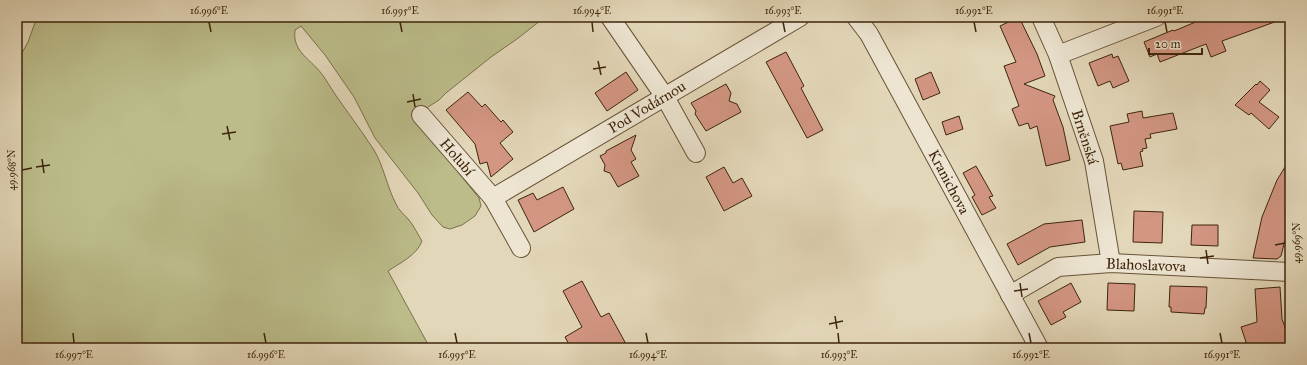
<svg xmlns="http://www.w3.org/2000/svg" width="1307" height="365" font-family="'IM FELL Great Primer',serif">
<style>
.green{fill:#bbbc8a;stroke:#7c704a}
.building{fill:#d39683;stroke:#3e250b}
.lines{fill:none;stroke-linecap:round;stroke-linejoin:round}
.street-casing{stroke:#675236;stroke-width:20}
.street{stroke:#ede5d2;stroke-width:18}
.ticks{fill:none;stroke:#3e250b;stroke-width:1.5}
.labels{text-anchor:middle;stroke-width:3;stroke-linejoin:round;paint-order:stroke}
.street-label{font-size:15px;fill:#3e250b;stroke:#ede5d2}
.neatline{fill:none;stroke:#3e250b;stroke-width:1.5}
.ticks-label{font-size:10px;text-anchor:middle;fill:#3e250b}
</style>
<rect width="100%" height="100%" fill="#e3d7b9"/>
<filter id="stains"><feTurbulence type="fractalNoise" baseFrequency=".005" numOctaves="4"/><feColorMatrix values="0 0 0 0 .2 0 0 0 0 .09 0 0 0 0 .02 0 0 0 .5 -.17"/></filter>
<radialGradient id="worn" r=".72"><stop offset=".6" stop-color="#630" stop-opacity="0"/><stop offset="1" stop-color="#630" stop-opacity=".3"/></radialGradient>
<path class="green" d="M 37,17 L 545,17 L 517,39 L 491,57 L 446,93 L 439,100 L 425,109 L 416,120 L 479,198 L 481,206 L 475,216 L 462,225 L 450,229 L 443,227 L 432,215 L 418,193 L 375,138 L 354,97 L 325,55 L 301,26 L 295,30 C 292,53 312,59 324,77 C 339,102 358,125 374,150 C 384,167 387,187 396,204 C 399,211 405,215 409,220 C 414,226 418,235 422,241 C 417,255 400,263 388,271 L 430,348 L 17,348 L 17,62 L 28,42 Z"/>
<g class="building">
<path d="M 1019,17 L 1037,54 L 1045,76 L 1024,84 L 1055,96 L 1053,100 L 1063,127 L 1070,160 L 1046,166 L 1037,126 L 1030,129 L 1028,123 L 1019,126 L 1012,109 L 1019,106 L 1004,66 L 1016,62 L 1000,26 Z"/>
<path d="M 1204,17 L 1283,17 L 1283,19 L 1222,41 L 1226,51 L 1211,57 L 1206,44 L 1160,62 L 1157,54 L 1150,57 L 1144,42 L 1173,30 L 1174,31 L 1198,21 L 1205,20 Z"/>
<path d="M 786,52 L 804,86 L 801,88 L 823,130 L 807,138 L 766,62 Z"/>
<path d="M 1112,54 L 1113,58 L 1118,56 L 1129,81 L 1113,88 L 1110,81 L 1098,86 L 1089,63 Z"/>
<path d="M 626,72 L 638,90 L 607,111 L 595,93 Z"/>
<path d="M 931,72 L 940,93 L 923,100 L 915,79 Z"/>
<path d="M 1260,81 L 1270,90 L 1259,102 L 1279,117 L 1269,129 L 1251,113 L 1249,115 L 1235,105 L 1256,84 L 1257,85 Z"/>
<path d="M 726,84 L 731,93 L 729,101 L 737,104 L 741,112 L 706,131 L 695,114 L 696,111 L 691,103 Z"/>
<path d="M 468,92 L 482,107 L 485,104 L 501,122 L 503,120 L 513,132 L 500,143 L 513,159 L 491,177 L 487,162 L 480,164 L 475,144 L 446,110 Z"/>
<path d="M 1142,111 L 1143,118 L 1173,113 L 1177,129 L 1150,134 L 1151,138 L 1145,139 L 1147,148 L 1142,149 L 1143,151 L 1140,152 L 1143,166 L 1123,170 L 1121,163 L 1118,164 L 1110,126 L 1129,122 L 1127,114 Z"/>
<path d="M 959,116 L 963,129 L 946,135 L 942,122 Z"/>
<path d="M 636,135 L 631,150 L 636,159 L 631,162 L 639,176 L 618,187 L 610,173 L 604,171 L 605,165 L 600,156 L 606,153 L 606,151 Z"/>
<path d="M 1290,159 L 1290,220 L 1281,256 L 1277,259 L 1253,258 L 1262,217 L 1277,180 Z"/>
<path d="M 976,166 L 993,196 L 989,197 L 996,208 L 982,215 L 972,197 L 975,195 L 963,173 Z"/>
<path d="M 724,167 L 733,183 L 742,178 L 752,196 L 724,211 L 706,177 Z"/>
<path d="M 563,187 L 574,209 L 534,232 L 518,200 L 533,193 L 537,200 Z"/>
<path d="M 1134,211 L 1163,212 L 1162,243 L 1133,242 Z"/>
<path d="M 1082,220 L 1085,242 L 1050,247 L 1018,265 L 1007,244 L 1044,224 Z"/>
<path d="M 1192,225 L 1218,225 L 1218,246 L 1191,245 Z"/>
<path d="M 582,281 L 601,317 L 609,313 L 626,344 L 618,348 L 571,348 L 565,337 L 582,327 L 563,291 Z"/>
<path d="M 1071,283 L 1081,302 L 1063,312 L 1066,317 L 1051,325 L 1038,301 Z"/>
<path d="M 1108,283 L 1135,284 L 1134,311 L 1107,310 Z"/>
<path d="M 1170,286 L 1207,287 L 1206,308 L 1205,308 L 1204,314 L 1171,312 L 1171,307 L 1169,307 Z"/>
<path d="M 1280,287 L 1282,319 L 1290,341 L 1290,348 L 1248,348 L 1241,327 L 1257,322 L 1255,289 Z"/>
</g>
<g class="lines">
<g class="street-casing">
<g id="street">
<path d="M 610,17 L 665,97 L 696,153"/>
<path d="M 856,17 L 869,34 L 1039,348"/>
<path d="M 1041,17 L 1058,55 L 1094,161 L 1111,263"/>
<path d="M 1058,55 L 1156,17"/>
<path d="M 421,115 L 493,198 L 521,248"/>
<path d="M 493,198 L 800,17"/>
<path d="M 1010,295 L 1058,267 L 1111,263 L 1290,272"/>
</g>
</g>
<use href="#street" class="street"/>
</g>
<path class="ticks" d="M 209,22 L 211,32M 400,22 L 402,32M 592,22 L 593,32M 783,22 L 785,32M 974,22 L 976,32M 1165,22 L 1167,32M 598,61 L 601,75M 593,69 L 606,67M 413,94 L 415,107M 407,102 L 421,99M 227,126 L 230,140M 222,134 L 236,132M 42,159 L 44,173M 36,167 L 50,165M 22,170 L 32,168M 1275,245 L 1285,243M 1206,250 L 1208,264M 1200,258 L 1214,256M 1020,283 L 1022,297M 1014,291 L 1028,289M 835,316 L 837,329M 829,324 L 843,321M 73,333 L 74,343M 264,333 L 266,343M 455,333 L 457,343M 646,333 L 648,343M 838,333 L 839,343M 1029,333 L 1031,343M 1220,333 L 1222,343"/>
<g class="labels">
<g class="street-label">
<text transform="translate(647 107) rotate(-31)" y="5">Pod Vodárnou</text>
<text transform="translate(1085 137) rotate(72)" y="5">Brněnská</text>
<text transform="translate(457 157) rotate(49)" y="5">Holubí</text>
<text transform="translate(949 182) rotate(62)" y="5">Kranichova</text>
<text transform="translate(1146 265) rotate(2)" y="5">Blahoslavova</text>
</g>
</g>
<rect width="1307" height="365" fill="none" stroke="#e3d7b9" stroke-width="44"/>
<path d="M1149 48v6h53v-6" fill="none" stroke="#3e250b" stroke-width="2"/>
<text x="1155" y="48" font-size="12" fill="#3e250b" stroke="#ede5d2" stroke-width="3" paint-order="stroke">20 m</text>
<rect x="22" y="22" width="1263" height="321" class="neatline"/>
<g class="ticks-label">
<text x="209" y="14">16.996°E</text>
<text x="400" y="14">16.995°E</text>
<text x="592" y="14">16.994°E</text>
<text x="783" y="14">16.993°E</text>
<text x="974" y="14">16.992°E</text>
<text x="1165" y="14">16.991°E</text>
<text transform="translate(11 170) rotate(-90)" y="4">49.968°N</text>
<text transform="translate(1296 243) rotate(-90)" y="4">49.969°N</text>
<text x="74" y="358">16.997°E</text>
<text x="266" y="358">16.996°E</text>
<text x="457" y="358">16.995°E</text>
<text x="648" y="358">16.994°E</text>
<text x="839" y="358">16.993°E</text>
<text x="1031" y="358">16.992°E</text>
<text x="1222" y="358">16.991°E</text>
</g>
<rect width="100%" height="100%" filter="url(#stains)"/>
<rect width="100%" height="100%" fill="url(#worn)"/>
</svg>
